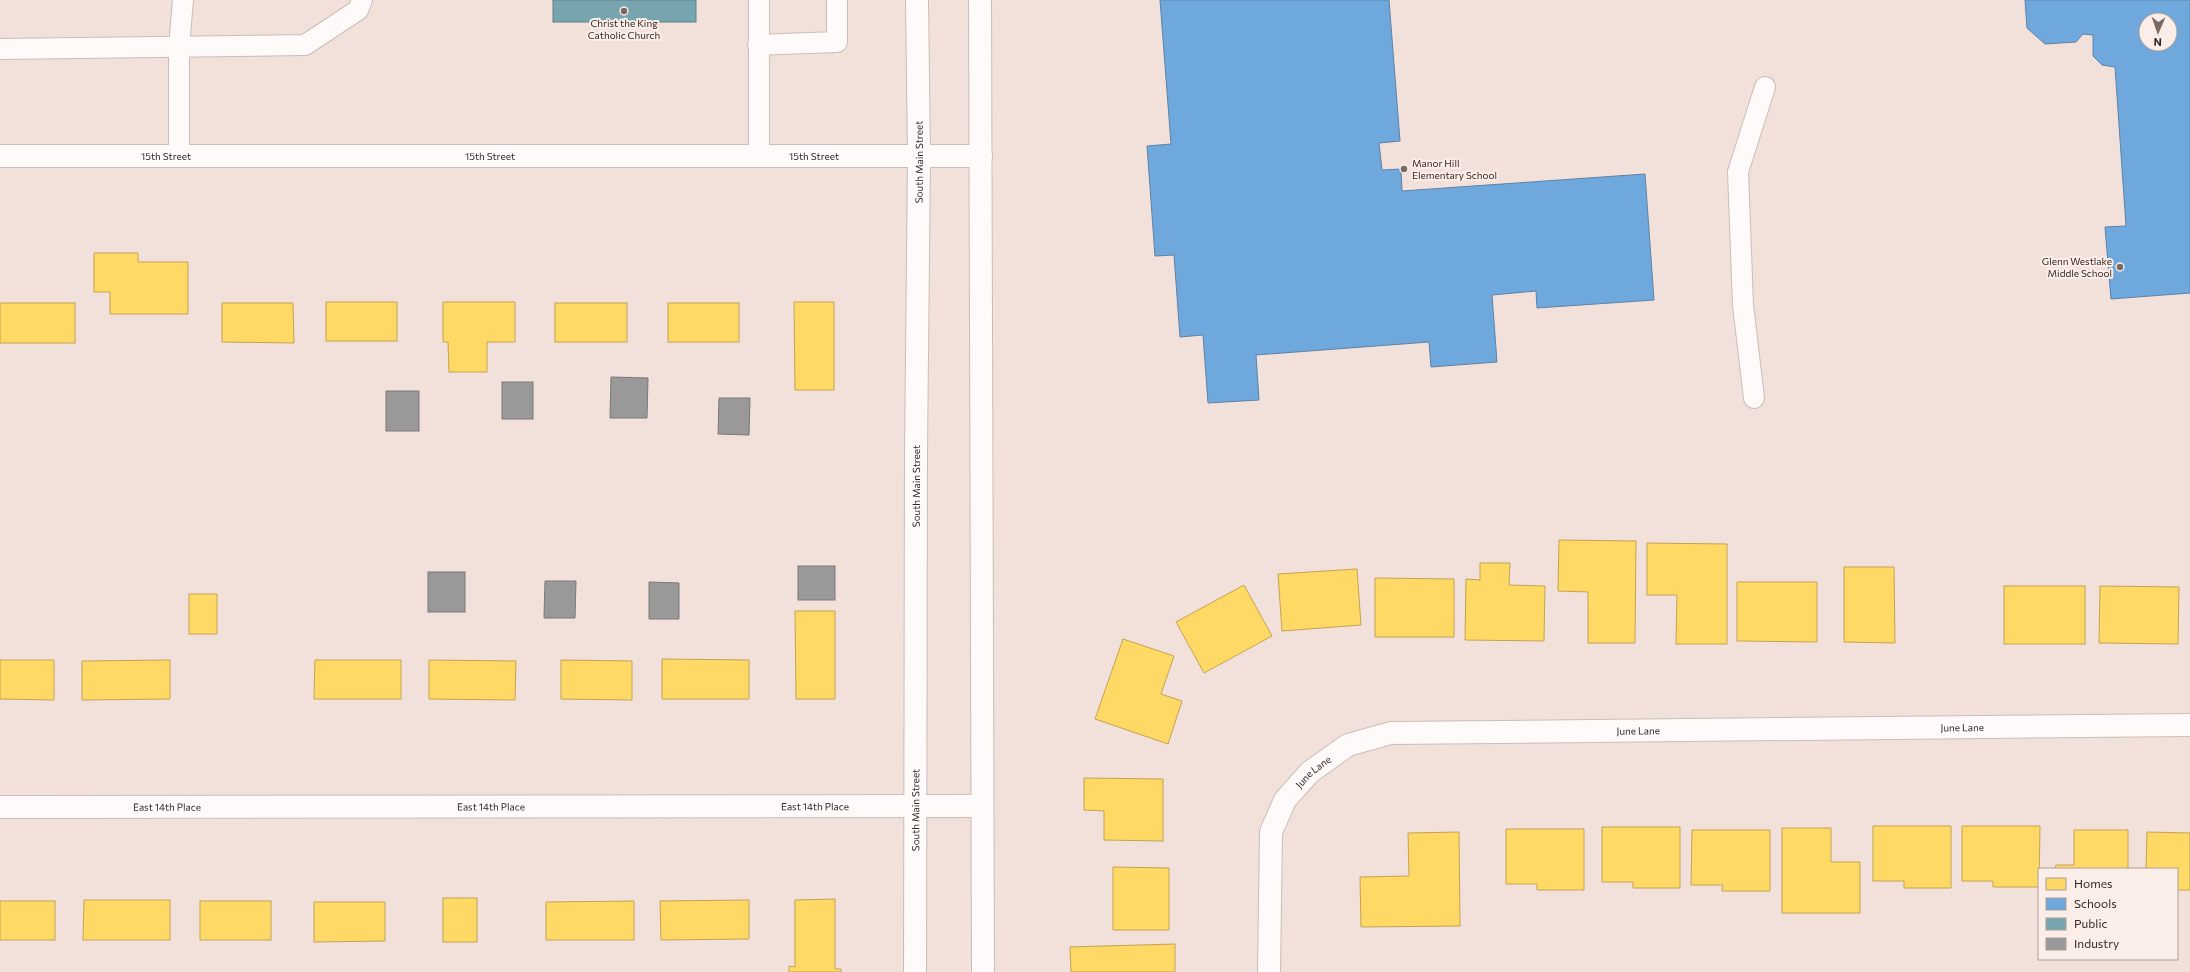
<svg xmlns="http://www.w3.org/2000/svg" width="2190" height="972" font-family="Commissioner,sans-serif">
<style>
.homes{fill:#ffd966;stroke:#c3a452}
.schools{fill:#6fa8dc;stroke:#5e82a5;fill-rule:evenodd}
.public{fill:#76a5af;stroke:#638086}
.industry{fill:#999;stroke:#7b7876}
.lines{fill:none;stroke-linecap:round;stroke-linejoin:round}
.lane-casing{stroke:#cbbdb8;stroke-width:22}
.street-casing{stroke:#cbbdb8;stroke-width:24}
.secondary-casing{stroke:#cbbdb8;stroke-width:24}
.lane{stroke:#fdfaf9;stroke-width:20}
.street{stroke:#fdfaf9;stroke-width:22}
.secondary{stroke:#fdfaf9;stroke-width:22}
.poi-dot{fill:#786a64;stroke:#fbede8;stroke-width:1.5}
.labels{text-anchor:middle;stroke-width:4;stroke-linejoin:round;paint-order:stroke}
.poi-label{font-size:10px;fill:#362a25;stroke:#fbede8}
.street-label{font-size:10px;fill:#362a25;stroke:#fbede8}
</style>
<rect width="100%" height="100%" fill="#f2e0da"/>
<g class="homes">
<path d="M 94,253 L 138,253 L 138,262 L 188,262 L 188,314 L 110,314 L 110,292 L 94,292 Z"/>
<rect x="326" y="302" width="71" height="39"/>
<path d="M 443,302 L 515,302 L 515,342 L 487,342 L 487,372 L 449,372 L 448,342 L 443,342 Z"/>
<path d="M 794,302 L 834,302 L 834,390 L 795,390 Z"/>
<rect x="0" y="303" width="75" height="40"/>
<path d="M 222,303 L 293,303 L 294,343 L 222,342 Z"/>
<rect x="555" y="303" width="72" height="39"/>
<rect x="668" y="303" width="71" height="39"/>
<path d="M 1559,540 L 1636,541 L 1635,643 L 1588,643 L 1588,592 L 1558,591 Z"/>
<path d="M 1647,543 L 1727,544 L 1727,644 L 1676,644 L 1677,595 L 1647,595 Z"/>
<path d="M 1480,563 L 1510,563 L 1509,585 L 1545,586 L 1544,641 L 1465,640 L 1466,579 L 1480,580 Z"/>
<path d="M 1844,567 L 1894,567 L 1895,643 L 1844,642 Z"/>
<path d="M 1357,569 L 1361,625 L 1282,631 L 1278,574 Z"/>
<path d="M 1375,578 L 1454,579 L 1454,637 L 1375,637 Z"/>
<path d="M 1737,582 L 1817,582 L 1817,642 L 1737,641 Z"/>
<path d="M 1244,585 L 1272,636 L 1204,673 L 1176,622 Z"/>
<rect x="2004" y="586" width="81" height="58"/>
<path d="M 2100,586 L 2179,587 L 2178,644 L 2099,643 Z"/>
<rect x="189" y="594" width="28" height="40"/>
<path d="M 795,611 L 835,611 L 835,699 L 796,699 Z"/>
<path d="M 1123,639 L 1174,656 L 1161,694 L 1182,701 L 1168,744 L 1095,719 Z"/>
<path d="M 662,659 L 749,660 L 749,699 L 662,699 Z"/>
<path d="M 0,660 L 54,660 L 54,700 L 0,699 Z"/>
<path d="M 170,660 L 170,699 L 82,700 L 82,661 Z"/>
<path d="M 315,660 L 401,660 L 401,699 L 314,699 Z"/>
<path d="M 429,660 L 516,661 L 515,700 L 429,699 Z"/>
<path d="M 561,660 L 632,661 L 632,700 L 561,699 Z"/>
<path d="M 1084,778 L 1163,779 L 1163,841 L 1104,840 L 1104,811 L 1084,810 Z"/>
<path d="M 1873,826 L 1951,826 L 1951,888 L 1904,888 L 1904,881 L 1873,881 Z"/>
<path d="M 1962,826 L 2040,826 L 2039,887 L 1993,887 L 1993,881 L 1962,881 Z"/>
<path d="M 1602,827 L 1680,827 L 1680,888 L 1633,888 L 1633,882 L 1602,882 Z"/>
<path d="M 1782,828 L 1831,828 L 1831,862 L 1860,862 L 1860,913 L 1782,913 Z"/>
<path d="M 1506,829 L 1584,829 L 1584,890 L 1537,890 L 1537,884 L 1506,884 Z"/>
<path d="M 1692,830 L 1770,830 L 1770,891 L 1722,891 L 1723,885 L 1691,885 Z"/>
<path d="M 2074,830 L 2128,830 L 2128,869 L 2055,869 L 2056,865 L 2074,865 Z"/>
<path d="M 1459,832 L 1460,926 L 1361,927 L 1360,877 L 1409,876 L 1408,833 Z"/>
<path d="M 2147,832 L 2190,833 L 2190,890 L 2177,890 L 2177,869 L 2146,869 Z"/>
<path d="M 1113,867 L 1169,868 L 1169,930 L 1113,930 Z"/>
<rect x="443" y="898" width="34" height="44"/>
<path d="M 835,899 L 835,969 L 841,969 L 841,972 L 789,972 L 789,966 L 795,967 L 795,900 Z"/>
<path d="M 84,900 L 170,900 L 170,940 L 83,940 Z"/>
<path d="M 749,900 L 749,939 L 661,940 L 660,901 Z"/>
<rect x="0" y="901" width="55" height="39"/>
<rect x="200" y="901" width="71" height="39"/>
<path d="M 634,901 L 634,940 L 546,940 L 546,902 Z"/>
<path d="M 314,902 L 385,902 L 385,941 L 314,942 Z"/>
<path d="M 1175,944 L 1175,972 L 1071,972 L 1070,947 Z"/>
</g>
<g class="schools">
<path d="M 1160,0 L 1389,0 L 1400,141 L 1379,143 L 1382,170 L 1401,169 L 1402,191 L 1645,174 L 1654,300 L 1537,308 L 1536,291 L 1492,295 L 1497,362 L 1431,367 L 1429,342 L 1256,355 L 1259,400 L 1208,403 L 1203,335 L 1180,337 L 1174,255 L 1155,256 L 1147,146 L 1171,144 Z"/>
<path d="M 2025,0 L 2190,0 L 2190,293 L 2111,299 L 2105,227 L 2126,226 L 2115,67 L 2102,65 L 2093,56 L 2093,35 L 2083,34 L 2076,42 L 2045,44 L 2027,28 ZM 2146,20 L 2170,20 L 2170,44 L 2146,44 Z"/>
</g>
<rect class="public" x="553" y="0" width="143" height="22"/>
<g class="industry">
<path d="M 611,377 L 648,378 L 647,418 L 610,418 Z"/>
<rect x="502" y="382" width="31" height="37"/>
<rect x="386" y="391" width="33" height="40"/>
<path d="M 719,398 L 750,398 L 749,435 L 718,434 Z"/>
<rect x="798" y="566" width="37" height="34"/>
<rect x="428" y="572" width="37" height="40"/>
<path d="M 545,581 L 576,581 L 575,618 L 544,618 Z"/>
<path d="M 649,582 L 679,583 L 679,619 L 649,619 Z"/>
</g>
<g class="lines">
<g class="lane-casing">
<g id="lane">
<path d="M 759,0 L 759,156"/>
<path d="M 758,45 L 837,42 L 837,0"/>
<path d="M 0,49 L 305,45 L 358,10 L 362,0"/>
<path d="M 179,156 L 179,47 L 183,0"/>
<path d="M 1754,398 L 1743,305 L 1738,172 L 1765,87"/>
</g>
</g>
<g class="street-casing">
<g id="street">
<path id="s1" d="M 0,156 L 981,156"/>
<path id="s2" d="M 0,807 L 982,806"/>
<path id="s3" d="M 1269,972 L 1271,832 L 1285,800 L 1310,772 L 1348,745 L 1391,733 L 2190,725"/>
</g>
</g>
<g class="secondary-casing">
<g id="secondary">
<path d="M 980,0 L 983,972"/>
<path id="s4" d="M 915,972 L 916,454 L 919,156 L 917,0"/>
</g>
</g>
<use href="#lane" class="lane"/>
<use href="#street" class="street"/>
<use href="#secondary" class="secondary"/>
</g>
<g class="poi-dot">
<circle cx="624" cy="11" r="4"/>
<circle cx="1404" cy="169" r="4"/>
<circle cx="2120" cy="267" r="4"/>
</g>
<g class="labels">
<g class="poi-label">
<text x="624" y="27">Christ the King<tspan x="624" dy="12">Catholic Church</tspan></text>
<text x="1412" y="167" text-anchor="start">Manor Hill<tspan x="1412" dy="12">Elementary School</tspan></text>
<text x="2112" y="265" text-anchor="end">Glenn Westlake<tspan x="2112" dy="12">Middle School</tspan></text>
</g>
<g class="street-label">
<text dy="4" stroke="none"><textPath href="#s1" startOffset="166">15th Street</textPath></text>
<text dy="4" stroke="none"><textPath href="#s1" startOffset="490">15th Street</textPath></text>
<text dy="4" stroke="none"><textPath href="#s1" startOffset="814">15th Street</textPath></text>
<text dy="4" stroke="none"><textPath href="#s4" startOffset="810">South Main Street</textPath></text>
<text dy="4" stroke="none"><textPath href="#s4" startOffset="486">South Main Street</textPath></text>
<text dy="4" stroke="none"><textPath href="#s3" startOffset="875">June Lane</textPath></text>
<text dy="4" stroke="none"><textPath href="#s3" startOffset="551">June Lane</textPath></text>
<text dy="4" stroke="none"><textPath href="#s3" startOffset="215">June Lane</textPath></text>
<text dy="4" stroke="none"><textPath href="#s2" startOffset="167">East 14th Place</textPath></text>
<text dy="4" stroke="none"><textPath href="#s2" startOffset="491">East 14th Place</textPath></text>
<text dy="4" stroke="none"><textPath href="#s2" startOffset="815">East 14th Place</textPath></text>
<text dy="4" stroke="none"><textPath href="#s4" startOffset="162">South Main Street</textPath></text>
</g>
</g>
<rect x="2038" y="868" width="140" height="92" fill="#fbede8" stroke="#ac9f9a"/>
<rect x="2046" y="878" width="20" height="12" fill="#ffd966" stroke="#ac9f9a"/>
<text x="2074" y="888" font-size="12" fill="#362a25">Homes</text>
<rect x="2046" y="898" width="20" height="12" fill="#6fa8dc" stroke="#ac9f9a"/>
<text x="2074" y="908" font-size="12" fill="#362a25">Schools</text>
<rect x="2046" y="918" width="20" height="12" fill="#76a5af" stroke="#ac9f9a"/>
<text x="2074" y="928" font-size="12" fill="#362a25">Public</text>
<rect x="2046" y="938" width="20" height="12" fill="#999999" stroke="#ac9f9a"/>
<text x="2074" y="948" font-size="12" fill="#362a25">Industry</text>
<g transform="translate(2158 32) rotate(182)"><circle r="19" fill="#fbede8" stroke="#ac9f9a"/>
<path d="M0-3L7 15L0 10L-7 15Z" fill="#786a64"/>
<text y="-6" font-size="11" font-weight="bold" text-anchor="middle" fill="#362a25">N</text>
</g>
</svg>
